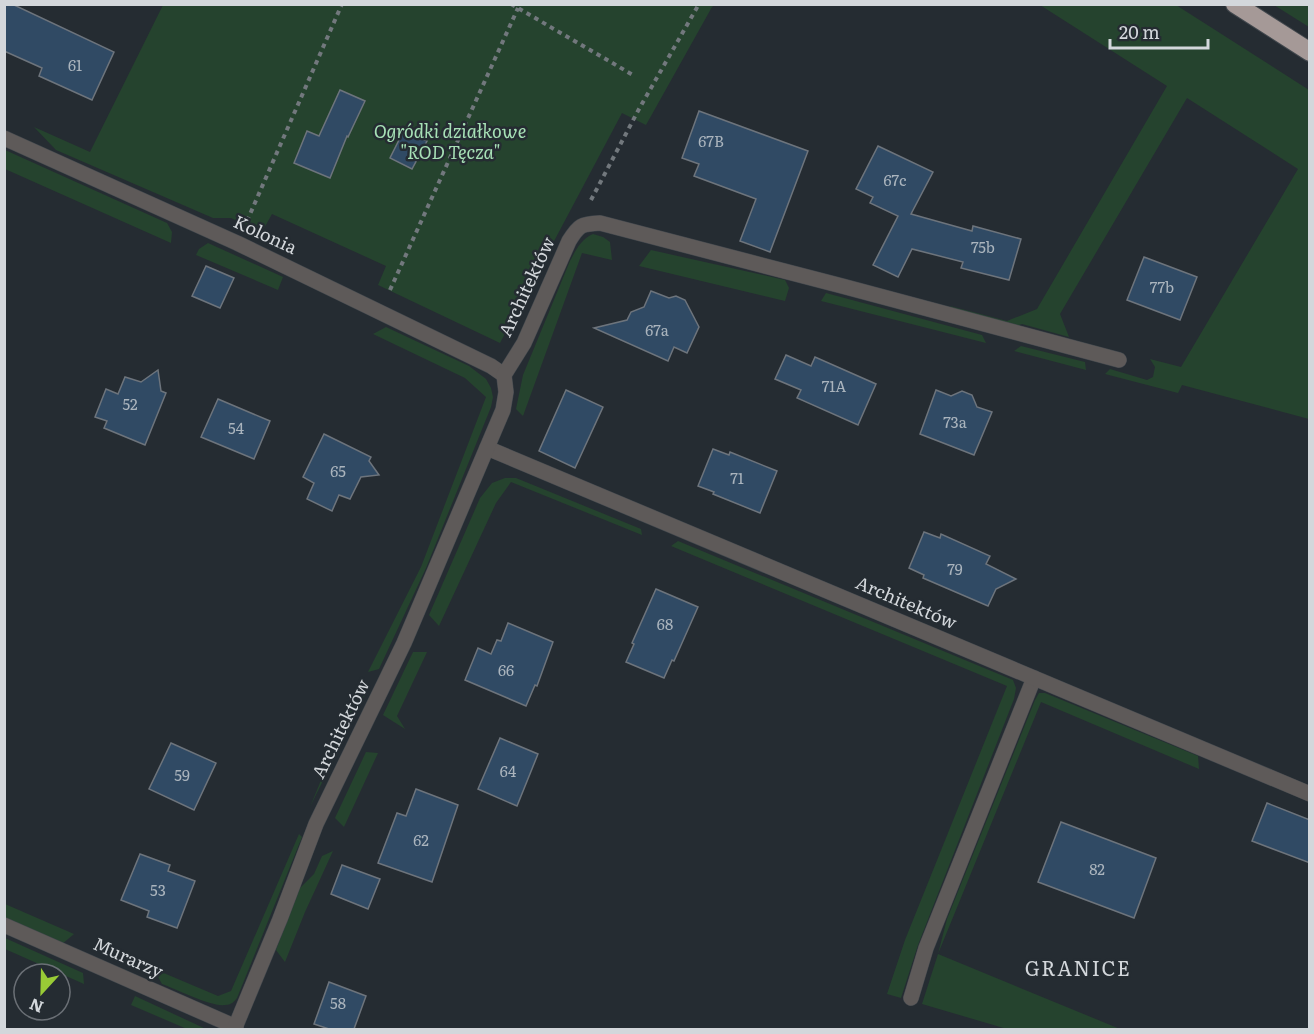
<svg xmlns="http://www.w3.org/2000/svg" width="1314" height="1034" font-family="Literata,serif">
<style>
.green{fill:#25432e}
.building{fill:#304a64;stroke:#6d747c;stroke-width:1.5}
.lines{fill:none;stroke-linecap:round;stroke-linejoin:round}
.lane-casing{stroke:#41474d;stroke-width:16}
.street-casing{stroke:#41474d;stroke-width:16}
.highway-casing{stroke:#41474d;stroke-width:20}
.path{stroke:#72787d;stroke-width:4;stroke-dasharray:4.5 4.5;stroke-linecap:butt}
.lane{stroke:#5e5a59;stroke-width:15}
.street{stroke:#5e5a59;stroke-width:15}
.highway{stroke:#a59997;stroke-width:18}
.labels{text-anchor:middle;stroke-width:5;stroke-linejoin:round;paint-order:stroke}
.number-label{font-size:15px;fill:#aab4bd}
.park-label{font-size:18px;font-style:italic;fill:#a7e1b6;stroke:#252c32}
.street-label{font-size:18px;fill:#d3d7db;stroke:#252c32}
.neighbourhood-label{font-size:20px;letter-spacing:1.5px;fill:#d3d7db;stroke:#252c32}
</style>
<rect width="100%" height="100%" fill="#252c32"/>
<g class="green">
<path d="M 163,5 L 715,5 L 712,7 L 646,125 L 622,113 L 500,343 L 378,285 L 386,266 L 272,214 L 262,232 L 231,218 L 213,218 L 56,150 L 34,127 L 90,152 Z"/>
<path d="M 1040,5 L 1176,5 L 1309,90 L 1309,419 L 1182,385 L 1178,393 L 1105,374 L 1110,369 L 1147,380 L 1153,377 L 1155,367 L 1150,359 L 1181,367 L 1298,169 L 1187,98 L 1060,314 L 1069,337 L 1022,324 L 1013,327 L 954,310 L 950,306 L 1007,321 L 1037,309 L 1167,86 Z"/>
<path d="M 1274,5 L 1307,5 L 1309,6 L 1309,27 Z"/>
<path d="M 5,150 L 167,223 L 172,232 L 171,243 L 5,169 Z"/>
<path d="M 593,234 L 603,237 L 610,242 L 612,260 L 582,253 L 523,416 L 516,409 L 523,375 L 570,261 C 576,250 581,239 593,234 Z"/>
<path d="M 208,243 L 283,277 L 278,290 L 196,255 L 199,249 Z"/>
<path d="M 651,250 L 785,280 L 789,288 L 785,301 L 639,266 Z"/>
<path d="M 826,293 L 982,335 L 986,343 L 821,301 Z"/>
<path d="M 386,327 L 469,366 L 486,379 L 491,388 L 493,397 L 491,407 L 426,568 L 379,669 L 368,672 L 421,567 L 486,397 L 465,378 L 373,334 Z"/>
<path d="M 1021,346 L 1085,362 L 1086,370 L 1014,351 Z"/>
<path d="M 505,478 L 516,478 L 641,529 L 642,535 L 511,482 L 496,503 L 439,626 L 429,615 L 480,498 L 492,483 Z"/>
<path d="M 678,541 L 1013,680 L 1016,688 L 1014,699 L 918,945 L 901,998 L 887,994 L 905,940 L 1007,686 L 671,546 Z"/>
<path d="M 413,652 L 427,652 L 397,716 L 405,729 L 383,715 Z"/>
<path d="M 362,684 L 368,689 L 310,807 L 355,698 Z"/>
<path d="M 1039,693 L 1045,693 L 1198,756 L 1199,769 L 1041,702 L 938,954 L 1120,1029 L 1007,1029 L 922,1004 L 938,954 L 947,919 L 1035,700 Z"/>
<path d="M 366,752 L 378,753 L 344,827 L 335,818 Z"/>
<path d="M 299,834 L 302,837 L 237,998 C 234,1002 231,1005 225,1005 C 211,1007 176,989 162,984 L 158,977 L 159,971 L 218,996 L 231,991 Z"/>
<path d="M 333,851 L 305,912 L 285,962 L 276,950 L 300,888 L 314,874 L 322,856 Z"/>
<path d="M 5,904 L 74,934 L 62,944 L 5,918 Z"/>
<path d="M 5,938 L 83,973 L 84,984 L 5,949 Z"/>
<path d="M 135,996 L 206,1029 L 207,1029 L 187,1029 L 131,1005 Z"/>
</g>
<g class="building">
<path d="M 4,4 L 12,4 L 114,52 L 92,100 L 39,76 L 42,68 L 4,51 Z"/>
<path d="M 340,90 L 365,101 L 348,137 L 347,136 L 330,178 L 294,163 L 307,131 L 319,136 Z"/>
<path d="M 699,111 L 808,151 L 770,252 L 740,241 L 756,199 L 694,176 L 699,164 L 682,158 Z"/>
<path d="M 404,130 L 427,141 L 412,169 L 390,158 Z"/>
<path d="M 878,146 L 933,172 L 911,214 L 972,231 L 973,226 L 1021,239 L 1009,280 L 961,268 L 963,262 L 912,249 L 898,277 L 873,265 L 898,216 L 870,203 L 873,197 L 856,189 Z"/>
<path d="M 1144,257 L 1197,277 L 1180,320 L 1127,300 Z"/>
<path d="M 206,266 L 234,278 L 220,308 L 192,296 Z"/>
<path d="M 651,291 L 669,298 L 676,296 L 685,300 L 699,327 L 687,353 L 674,347 L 668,361 L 594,328 L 627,320 L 631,312 L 644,307 Z"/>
<path d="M 786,355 L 811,366 L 815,357 L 876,384 L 858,425 L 797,398 L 801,390 L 775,379 Z"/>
<path d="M 158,370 L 161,391 L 166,393 L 145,445 L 104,428 L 107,421 L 95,417 L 106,389 L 118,394 L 125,377 L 141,382 Z"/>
<path d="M 566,390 L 603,407 L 575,468 L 539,451 Z"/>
<path d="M 936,390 L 951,396 L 962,391 L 972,395 L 977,407 L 992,412 L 974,455 L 920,434 Z"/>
<path d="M 218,399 L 270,421 L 254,459 L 201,437 Z"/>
<path d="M 324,434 L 371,457 L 369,461 L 379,475 L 361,477 L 350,499 L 339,495 L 332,511 L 307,499 L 314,483 L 303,477 Z"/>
<path d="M 713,449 L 729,455 L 730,452 L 777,471 L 760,513 L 713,494 L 714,492 L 698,486 Z"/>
<path d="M 924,532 L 940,538 L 941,534 L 990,556 L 986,564 L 1016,579 L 996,589 L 988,606 L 923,578 L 924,575 L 909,568 Z"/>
<path d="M 656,589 L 698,607 L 674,661 L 672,660 L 664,678 L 626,662 L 634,644 L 632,643 Z"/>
<path d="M 508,623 L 553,642 L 537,686 L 535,685 L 526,706 L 465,680 L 478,648 L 491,654 L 497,640 L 501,641 Z"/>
<path d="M 500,738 L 538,754 L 517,806 L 478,789 Z"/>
<path d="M 171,743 L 216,763 L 194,810 L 149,789 Z"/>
<path d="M 416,789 L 458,805 L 432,882 L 378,863 L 397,813 L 406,816 Z"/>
<path d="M 1267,803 L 1310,820 L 1310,863 L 1252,841 Z"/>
<path d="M 1061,822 L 1156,858 L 1134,918 L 1038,882 Z"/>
<path d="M 140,854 L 170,865 L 168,871 L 195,881 L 177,928 L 147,917 L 149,911 L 121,900 Z"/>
<path d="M 342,865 L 380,879 L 368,909 L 331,894 Z"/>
<path d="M 329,982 L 366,996 L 354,1029 L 329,1029 L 314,1024 Z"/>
</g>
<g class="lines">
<g class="lane-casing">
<path id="lane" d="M 911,998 L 926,948 L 1034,678"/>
</g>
<g class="street-casing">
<g id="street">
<path d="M 4,138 L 237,243 L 491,366 L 504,375"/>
<path d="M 487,448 L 1310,794"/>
<path d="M 4,925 L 236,1027"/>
<path d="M 234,1030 L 280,919 L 316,824 L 404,643 L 503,410 L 506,392 L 504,375 L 524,343 L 569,241 C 579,225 581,224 600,223 L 842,286 L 1119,360"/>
</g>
</g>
<g class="highway-casing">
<path id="highway" d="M 1235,4 L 1310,52"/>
</g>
<g class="path">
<path d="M 511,4 L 633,75"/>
<path d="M 591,200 L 639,109 L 699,4"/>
<path d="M 247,221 L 342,4"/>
<path d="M 390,290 L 518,8"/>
</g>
<use href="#lane" class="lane"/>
<use href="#street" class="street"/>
<use href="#highway" class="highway"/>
</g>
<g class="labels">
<g class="number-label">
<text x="75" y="71">61</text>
<text x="711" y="147">67B</text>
<text x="895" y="186">67c</text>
<text x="983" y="253">75b</text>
<text x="1162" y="293">77b</text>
<text x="657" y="336">67a</text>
<text x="834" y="392">71A</text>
<text x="130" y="410">52</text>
<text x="955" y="428">73a</text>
<text x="236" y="434">54</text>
<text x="338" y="477">65</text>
<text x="737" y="484">71</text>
<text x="955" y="575">79</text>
<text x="665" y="630">68</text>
<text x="506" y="676">66</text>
<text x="508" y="777">64</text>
<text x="182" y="781">59</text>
<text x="421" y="846">62</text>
<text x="1097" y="875">82</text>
<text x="158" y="896">53</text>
<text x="338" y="1009">58</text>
</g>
<g class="park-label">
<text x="450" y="138">Ogródki działkowe<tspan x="450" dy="21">"ROD Tęcza"</tspan></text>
</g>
<g class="street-label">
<text transform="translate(265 235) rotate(25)" y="6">Kolonia</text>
<text transform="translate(527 287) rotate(-65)" y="6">Architektów</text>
<text transform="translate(906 603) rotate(23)" y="6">Architektów</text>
<text transform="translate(341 729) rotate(-64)" y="6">Architektów</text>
<text transform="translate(128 958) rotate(24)" y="6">Murarzy</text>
</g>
<g class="neighbourhood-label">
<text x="1078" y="976">GRANICE</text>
</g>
</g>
<rect width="1314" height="1034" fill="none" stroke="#d3d7db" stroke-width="12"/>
<g transform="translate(42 992) rotate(202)"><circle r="28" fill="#252c32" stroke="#6b7076" stroke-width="1.5"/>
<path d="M0-4.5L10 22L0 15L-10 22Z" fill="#99cb36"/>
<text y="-9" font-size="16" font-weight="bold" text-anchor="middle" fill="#d3d7db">N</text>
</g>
<path d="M1110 39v9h98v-9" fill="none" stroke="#d3d7db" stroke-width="3"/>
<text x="1119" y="39" font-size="18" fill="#d3d7db" stroke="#252c32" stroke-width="4.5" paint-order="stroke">20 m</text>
</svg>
